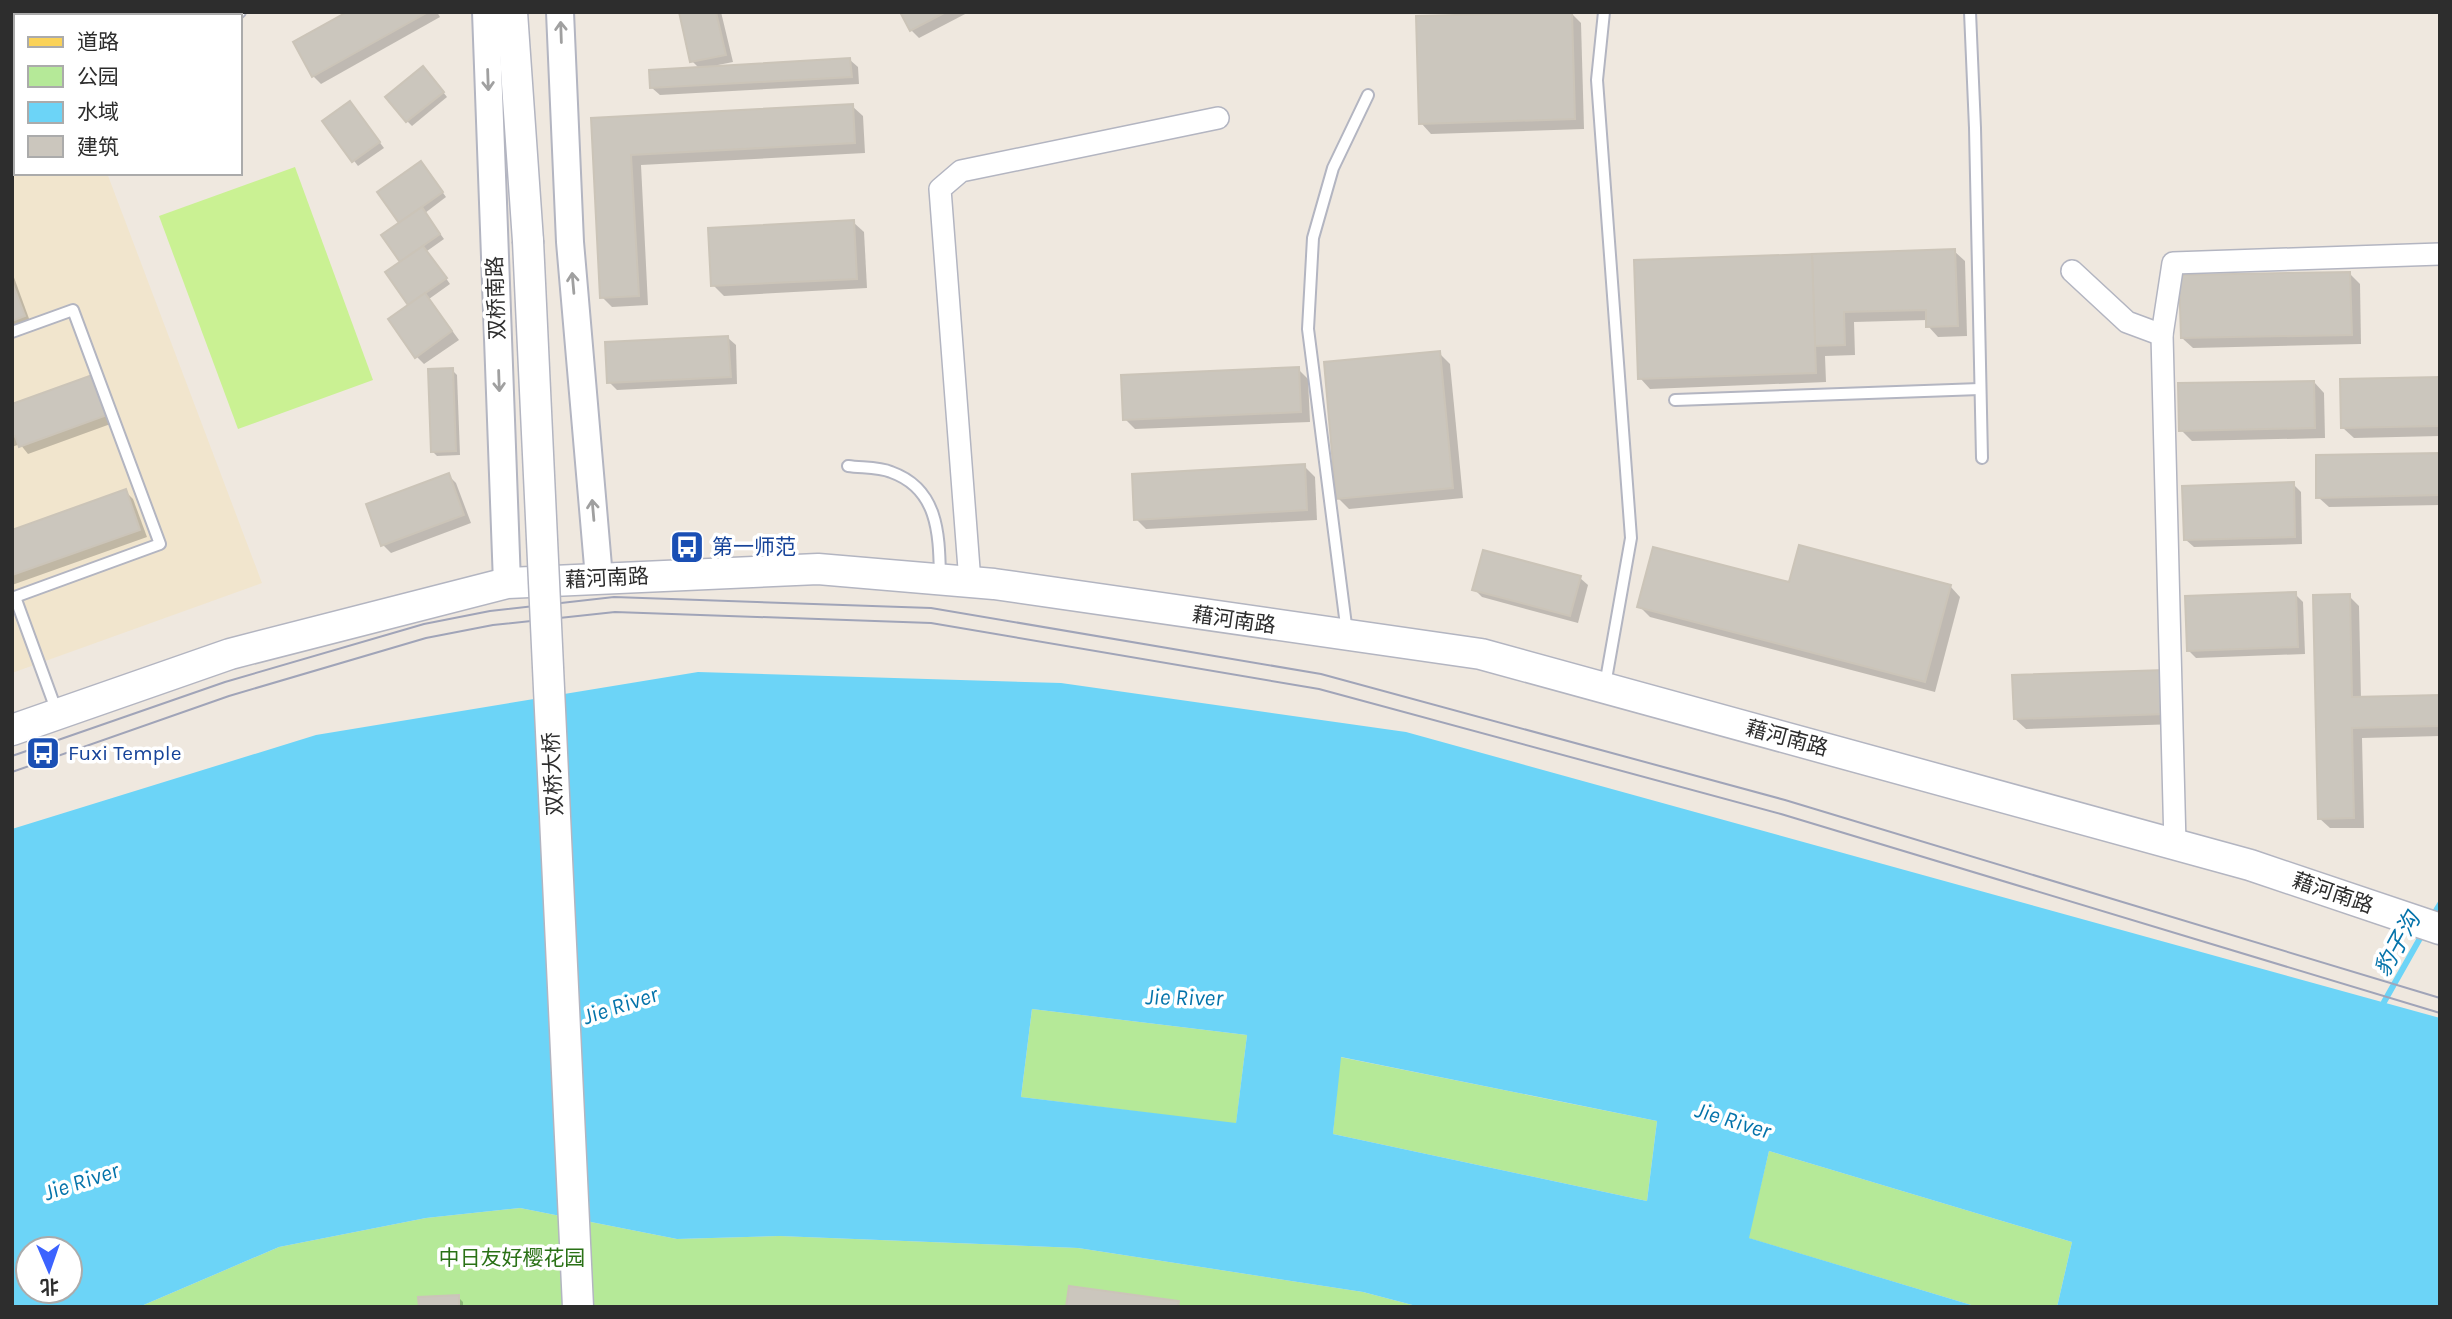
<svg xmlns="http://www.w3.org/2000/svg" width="2452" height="1319" font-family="Karla,'Noto Sans SC',sans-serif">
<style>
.education{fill:#f1e5cd}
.green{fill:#b5e998}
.pitch{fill:#caf193}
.water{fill:#6cd4f7;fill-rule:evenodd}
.shadow{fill:#0003}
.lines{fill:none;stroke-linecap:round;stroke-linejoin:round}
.stream{stroke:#6cd4f7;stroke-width:6}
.building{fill:#cbc6bd;stroke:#cbc4b8;stroke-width:2}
.service-casing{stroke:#b3b5c1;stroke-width:14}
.minor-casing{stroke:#b3b5c1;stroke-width:24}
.tertiary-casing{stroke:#b3b5c1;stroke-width:30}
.secondary-casing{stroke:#b3b5c1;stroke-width:33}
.primary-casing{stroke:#c8c8c8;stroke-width:37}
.service{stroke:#fff;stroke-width:10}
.minor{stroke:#fff;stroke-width:21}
.tertiary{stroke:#fff;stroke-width:26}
.secondary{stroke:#fff;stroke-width:30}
.primary{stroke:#fad258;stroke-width:33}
.tram{stroke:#a0a4b8;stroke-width:2}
.secondary-bridge-casing{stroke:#b3b5c1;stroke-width:33;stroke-linecap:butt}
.secondary-bridge{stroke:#fff;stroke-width:30}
.oneway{stroke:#a0a0a0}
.labels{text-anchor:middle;stroke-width:7;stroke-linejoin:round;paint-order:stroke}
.street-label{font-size:21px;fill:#2d2d2d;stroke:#fff}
.transit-label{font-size:21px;fill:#164399;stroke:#fff;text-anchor:start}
.park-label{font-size:21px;fill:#2a7116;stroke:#fff}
.water-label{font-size:23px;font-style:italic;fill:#0473aa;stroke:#fff}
</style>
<rect width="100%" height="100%" fill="#efe8df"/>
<path class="education" d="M 16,149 L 16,173 L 107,173 L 262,583 L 12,673 L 12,150 Z"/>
<g class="green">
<path d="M 1032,1009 L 1247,1035 L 1236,1124 L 1021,1097 Z"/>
<path d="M 1340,1057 L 1657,1121 L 1647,1201 L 1333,1134 Z"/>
<path d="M 1769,1151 L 2072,1242 L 2057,1307 L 1978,1307 L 1748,1238 Z"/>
<path d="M 520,1208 L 677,1239 L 779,1236 L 1078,1248 L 1363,1292 L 1420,1307 L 139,1307 L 279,1247 L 426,1218 Z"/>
</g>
<path class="pitch" d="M 295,167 L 373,380 L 238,429 L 159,216 Z"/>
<path class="water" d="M 698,672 L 1061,683 L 1406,732 L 2440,1018 L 2440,1307 L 2057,1307 L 2072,1242 L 1769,1151 L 1749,1238 L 1978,1307 L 1420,1307 L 1363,1292 L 1078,1248 L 779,1236 L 677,1239 L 520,1208 L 426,1218 L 279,1247 L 139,1307 L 12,1307 L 12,829 L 316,735 ZM 1032,1009 L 1247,1035 L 1236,1123 L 1021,1097 ZM 1341,1057 L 1657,1121 L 1647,1201 L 1333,1134 ZM 28,1249 L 70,1249 L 70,1291 L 28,1291 Z"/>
<g class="shadow">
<path d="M 351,12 L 437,12 L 440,17 L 321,84 L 313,76 Z"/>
<path d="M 681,12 L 721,12 L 733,62 L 718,65 L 718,67 L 850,60 L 858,67 L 859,84 L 660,95 L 652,88 L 699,68 L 692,61 Z"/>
<path d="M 902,12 L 969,12 L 919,38 L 911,30 Z"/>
<path d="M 1571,13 L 1581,23 L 1584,129 L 1431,134 L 1421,123 Z"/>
<path d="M 428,73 L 447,97 L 412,126 L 407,121 Z"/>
<path d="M 852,106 L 863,116 L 865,153 L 641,165 L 648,305 L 612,307 L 602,297 L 593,119 Z"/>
<path d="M 354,108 L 384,148 L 358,166 L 324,121 Z"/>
<path d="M 426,169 L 446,197 L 425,213 L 444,239 L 427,251 L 450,284 L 429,299 L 459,340 L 424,364 L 416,356 L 411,305 L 402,263 L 401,223 Z"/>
<path d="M 853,222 L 864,232 L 867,288 L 724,296 L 713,285 Z"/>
<path d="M 1954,251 L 1965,261 L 1967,336 L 1938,337 L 1928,326 L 1928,320 L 1854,322 L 1855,355 L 1825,356 L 1826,382 L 1650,389 L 1640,378 Z"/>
<path d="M 12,272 L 31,324 L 12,331 Z"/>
<path d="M 2350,274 L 2360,284 L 2361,344 L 2193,348 L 2182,338 Z"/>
<path d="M 728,338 L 736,345 L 737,384 L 617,390 L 609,382 Z"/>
<path d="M 1439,353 L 1450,364 L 1463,498 L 1349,509 L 1338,498 Z"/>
<path d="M 1298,369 L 1308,379 L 1310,422 L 1135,429 L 1125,419 Z"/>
<path d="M 452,370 L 457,375 L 460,455 L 437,456 L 432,451 Z"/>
<path d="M 94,376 L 116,422 L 28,454 L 20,444 L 12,447 L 12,406 Z"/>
<path d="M 2440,379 L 2440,436 L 2354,438 L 2343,428 Z"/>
<path d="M 2314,382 L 2324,393 L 2325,438 L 2192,441 L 2181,430 Z"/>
<path d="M 2440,455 L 2440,505 L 2329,507 L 2318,497 Z"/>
<path d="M 1304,466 L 1315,477 L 1317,520 L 1146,529 L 1136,519 Z"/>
<path d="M 448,475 L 456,483 L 471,523 L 391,553 L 383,545 Z"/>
<path d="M 2293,484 L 2301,492 L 2302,544 L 2194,547 L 2186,540 Z"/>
<path d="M 125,491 L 133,499 L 147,537 L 12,585 L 12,532 Z"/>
<path d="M 1580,578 L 1588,585 L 1578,623 L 1482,597 L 1474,589 Z"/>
<path d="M 1790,584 L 1950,586 L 1960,597 L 1935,692 L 1650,617 L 1639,606 Z"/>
<path d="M 2295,594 L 2303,602 L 2305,654 L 2196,658 L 2188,650 Z"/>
<path d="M 2349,596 L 2359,606 L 2361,699 L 2440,697 L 2440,736 L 2362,738 L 2364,828 L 2330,828 L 2319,818 Z"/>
<path d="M 2165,672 L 2177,724 L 2026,729 L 2015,719 Z"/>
<path d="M 458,1297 L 463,1302 L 463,1307 L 421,1307 Z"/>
</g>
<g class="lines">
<g class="stream">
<path d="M 2432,917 L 2440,904"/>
<path d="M 2384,1002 L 2423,933"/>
</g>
</g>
<g class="building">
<path d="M 347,12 L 428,12 L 312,77 L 293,42 Z"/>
<path d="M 679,12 L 716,12 L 726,55 L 690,62 Z"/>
<path d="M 900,12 L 946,12 L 910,31 Z"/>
<path d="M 1572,12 L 1575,119 L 1419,124 L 1416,16 Z"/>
<path d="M 850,58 L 852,77 L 650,88 L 649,70 Z"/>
<path d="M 423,66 L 444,92 L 406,122 L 385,97 Z"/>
<path d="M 350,101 L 380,142 L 352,162 L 322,121 Z"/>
<path d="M 853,104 L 855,143 L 631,155 L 639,296 L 600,298 L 591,118 Z"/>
<path d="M 421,161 L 443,192 L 399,223 L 377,192 Z"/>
<path d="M 422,207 L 440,234 L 400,262 L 381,235 Z"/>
<path d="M 854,220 L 857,279 L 711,286 L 708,228 Z"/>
<path d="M 423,246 L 447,278 L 408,305 L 385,272 Z"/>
<path d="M 1955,249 L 1958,326 L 1926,327 L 1926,310 L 1844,312 L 1845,345 L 1815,346 L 1812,254 Z"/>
<path d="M 1812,254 L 1816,373 L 1638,379 L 1634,260 Z"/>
<path d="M 2350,272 L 2352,335 L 2181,338 L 2179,275 Z"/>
<path d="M 12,282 L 25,316 L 12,321 Z"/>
<path d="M 425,293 L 452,331 L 415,358 L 388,319 Z"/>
<path d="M 728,336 L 731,377 L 607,383 L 605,342 Z"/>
<path d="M 1440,351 L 1453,488 L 1336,499 L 1324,362 Z"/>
<path d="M 1299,367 L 1301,412 L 1123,420 L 1121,375 Z"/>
<path d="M 453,368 L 456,451 L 431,452 L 428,369 Z"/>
<path d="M 95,374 L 110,414 L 19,447 L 15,436 L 12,437 L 12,404 Z"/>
<path d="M 2440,377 L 2440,426 L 2341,428 L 2340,379 Z"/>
<path d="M 2314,381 L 2315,428 L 2179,431 L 2178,383 Z"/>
<path d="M 2440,453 L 2440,495 L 2316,498 L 2316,455 Z"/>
<path d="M 1305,464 L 1307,510 L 1134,520 L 1132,474 Z"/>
<path d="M 449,473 L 464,515 L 381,546 L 366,504 Z"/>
<path d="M 2294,482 L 2295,537 L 2184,540 L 2182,486 Z"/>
<path d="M 126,489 L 140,530 L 12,575 L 12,530 Z"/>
<path d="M 1799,545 L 1951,585 L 1925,682 L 1637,607 L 1653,547 L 1789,582 Z"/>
<path d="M 1483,550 L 1581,576 L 1570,616 L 1472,590 Z"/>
<path d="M 2296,592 L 2298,647 L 2187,651 L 2185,596 Z"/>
<path d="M 2350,594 L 2352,697 L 2440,695 L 2440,726 L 2352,728 L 2354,818 L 2318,819 L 2313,595 Z"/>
<path d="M 2165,670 L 2167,714 L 2014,719 L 2012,675 Z"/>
<path d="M 1069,1286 L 1179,1301 L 1178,1307 L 1066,1307 Z"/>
<path d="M 459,1295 L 459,1307 L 419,1307 L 418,1297 Z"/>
</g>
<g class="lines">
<g class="service-casing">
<g id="service">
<path d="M 1604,12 L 1597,80 L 1631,538 L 1605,685"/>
<path d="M 1970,12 L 1975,128 L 1982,458"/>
<path d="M 50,16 L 56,12"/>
<path d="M 233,16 L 240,12"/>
<path d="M 12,34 L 16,32"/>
<path d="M 12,128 L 16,126"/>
<path d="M 12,332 L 73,310 L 160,544 L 12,598"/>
<path d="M 1675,400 L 1980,389"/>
<path d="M 848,466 C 862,468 879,467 891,472 C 939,489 939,535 940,577"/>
<path d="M 15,597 L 57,712"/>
<path d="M 1347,633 L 1308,329 L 1313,238 L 1333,168 L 1368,95"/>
</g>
</g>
<g class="minor-casing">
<g id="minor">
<path d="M 2072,271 L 2127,322 L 2162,335"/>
<path d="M 970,582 L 940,189 L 961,171 L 1218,118"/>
<path d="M 2175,845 L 2162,335 L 2173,263 L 2440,254"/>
</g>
</g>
<g class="tertiary-casing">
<g id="tertiary">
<path d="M 486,12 L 507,583"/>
<path d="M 560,12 L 570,242 L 599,578"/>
</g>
</g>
<g class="secondary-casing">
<g id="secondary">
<path d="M 512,12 L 528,241"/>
<path d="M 12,730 L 230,654 L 507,583 L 818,569 L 994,584 L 1481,654 L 2250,865 L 2440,929"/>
</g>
</g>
<g class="primary-casing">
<g id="primary">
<path d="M 112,16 L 119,12"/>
<path d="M 180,16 L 186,12"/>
<path d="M 12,66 L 16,65"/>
<path d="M 12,99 L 16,97"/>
</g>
</g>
<use href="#service" class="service"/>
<use href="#minor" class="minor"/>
<use href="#tertiary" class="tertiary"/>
<use href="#secondary" class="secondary"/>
<use href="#primary" class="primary"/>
<g class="tram">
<path d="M 12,756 L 225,682 L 424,624 L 490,611 L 614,597 L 931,608 L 1321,674 L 1785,800 L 2440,998"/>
<path d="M 12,772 L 229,696 L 426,638 L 493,625 L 615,612 L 931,623 L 1319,689 L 1781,814 L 2440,1013"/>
</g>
<g class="secondary-bridge-casing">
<path id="secondary-bridge" d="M 528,241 L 578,1307"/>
</g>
<use href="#secondary-bridge" class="secondary-bridge"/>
</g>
<defs><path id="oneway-shaft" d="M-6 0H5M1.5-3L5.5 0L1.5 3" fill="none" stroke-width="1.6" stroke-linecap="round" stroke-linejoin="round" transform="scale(1.75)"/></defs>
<g class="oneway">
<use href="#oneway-shaft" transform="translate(561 32) rotate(-92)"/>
<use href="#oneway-shaft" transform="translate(488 80) rotate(88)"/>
<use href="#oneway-shaft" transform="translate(573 283) rotate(-95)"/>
<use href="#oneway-shaft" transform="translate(499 381) rotate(88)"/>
<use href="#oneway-shaft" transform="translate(593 510) rotate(-95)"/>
</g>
<defs>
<g id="bus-square" transform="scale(1.75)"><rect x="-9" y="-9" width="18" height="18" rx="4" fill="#1a4fb4" stroke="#fff"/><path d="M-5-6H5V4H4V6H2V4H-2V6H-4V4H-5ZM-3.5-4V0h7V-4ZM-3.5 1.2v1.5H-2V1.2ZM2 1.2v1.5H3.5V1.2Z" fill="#fff"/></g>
</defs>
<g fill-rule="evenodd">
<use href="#bus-square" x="687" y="547"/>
<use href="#bus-square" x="43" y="753"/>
</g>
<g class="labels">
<g class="street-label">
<text transform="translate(496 298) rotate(-92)" y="7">双桥南路</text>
<text transform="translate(607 578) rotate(-3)" y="7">藉河南路</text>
<text transform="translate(1234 620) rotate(8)" y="7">藉河南路</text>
<text transform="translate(1787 738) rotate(15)" y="7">藉河南路</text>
<text transform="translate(553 774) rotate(-93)" y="7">双桥大桥</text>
<text transform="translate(2333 893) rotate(19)" y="7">藉河南路</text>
</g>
<g class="transit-label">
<text x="712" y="554">第一师范</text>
<text x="68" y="760">Fuxi Temple</text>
</g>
<g class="park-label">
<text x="512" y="1265">中日友好樱花园</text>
</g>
<g class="water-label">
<text transform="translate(2397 944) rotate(-61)" y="8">豹子沟</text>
<text transform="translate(1184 997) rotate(1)" y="8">Jie River</text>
<text transform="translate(620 1005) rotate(-18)" y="8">Jie River</text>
<text transform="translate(1733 1120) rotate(17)" y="8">Jie River</text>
<text transform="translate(81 1181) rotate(-18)" y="8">Jie River</text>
</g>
</g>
<rect width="2452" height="1319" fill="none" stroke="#2d2d2d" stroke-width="28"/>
<rect x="14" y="14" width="228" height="161" fill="#ffffff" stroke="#ababab" stroke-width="2"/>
<rect x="28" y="37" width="35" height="10" fill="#fad258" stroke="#ababab" stroke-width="2"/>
<text x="77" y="49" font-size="21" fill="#2d2d2d">道路</text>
<rect x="28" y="66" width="35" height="21" fill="#b5e998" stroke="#ababab" stroke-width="2"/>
<text x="77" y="84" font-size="21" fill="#2d2d2d">公园</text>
<rect x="28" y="102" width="35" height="21" fill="#6cd4f7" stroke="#ababab" stroke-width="2"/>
<text x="77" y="119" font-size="21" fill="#2d2d2d">水域</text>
<rect x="28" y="136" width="35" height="21" fill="#cbc6bd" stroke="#ababab" stroke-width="2"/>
<text x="77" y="154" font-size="21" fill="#2d2d2d">建筑</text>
<g transform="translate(49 1270) rotate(178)"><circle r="33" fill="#ffffff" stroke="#ababab" stroke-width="2"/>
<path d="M0-5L12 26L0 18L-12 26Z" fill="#3c63ff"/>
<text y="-10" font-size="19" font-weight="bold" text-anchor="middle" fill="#2d2d2d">北</text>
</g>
</svg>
